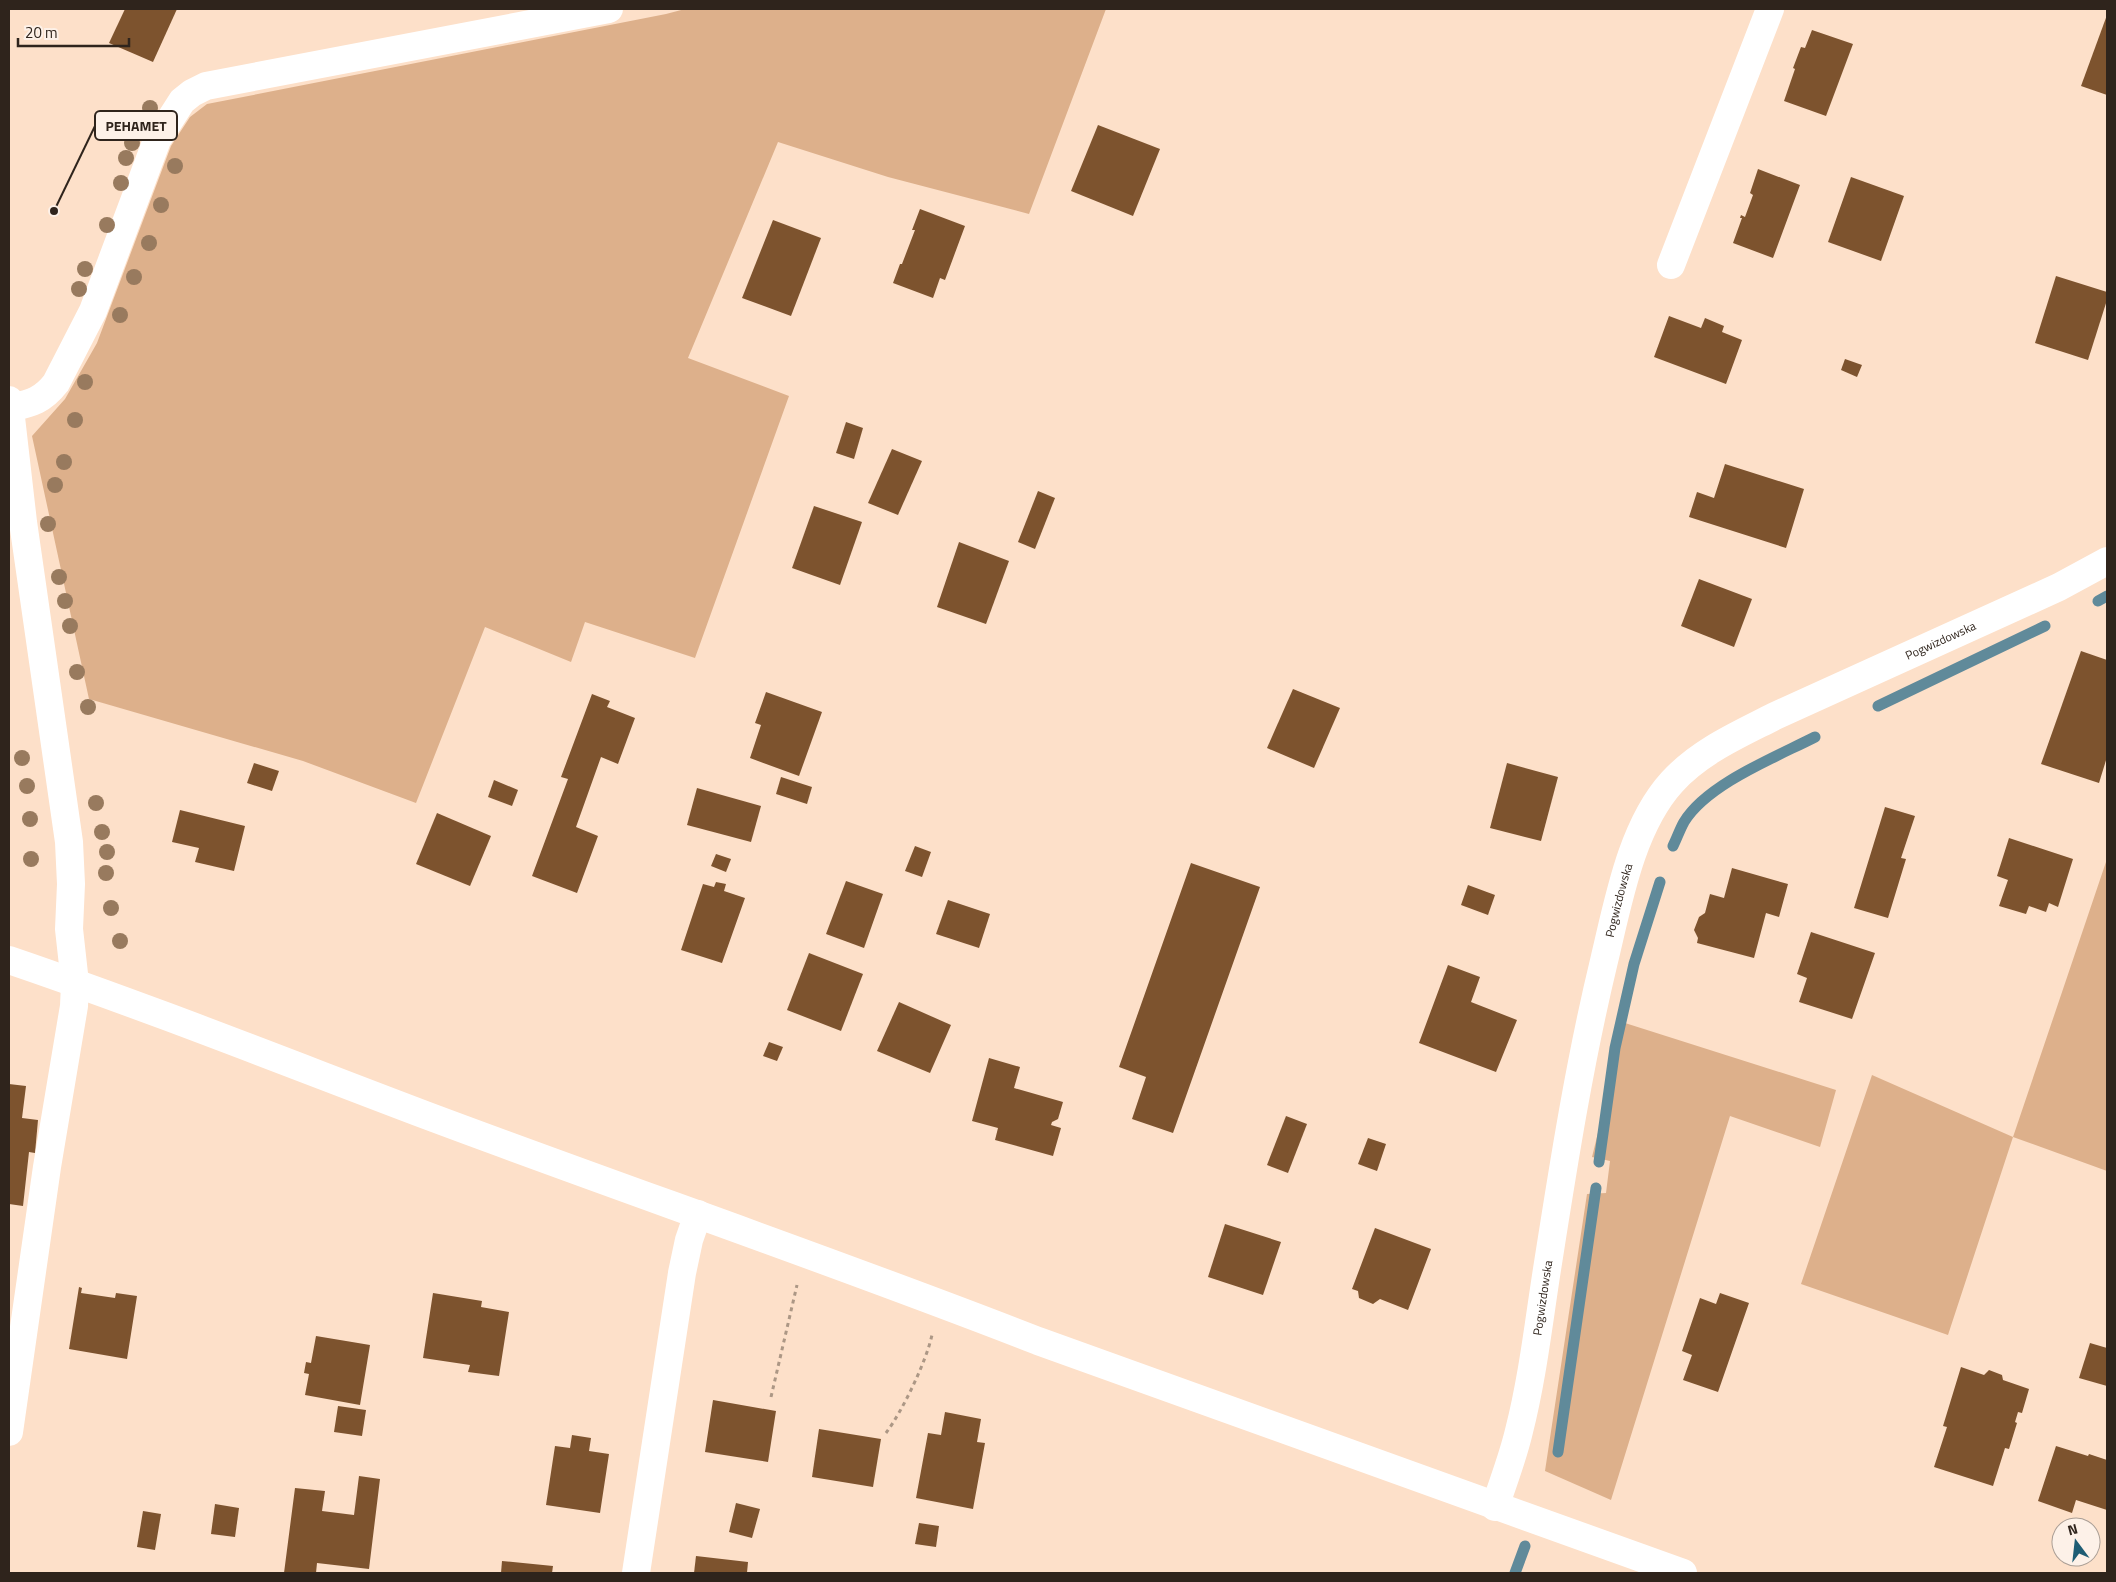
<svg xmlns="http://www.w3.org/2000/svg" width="2116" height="1582" font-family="'Titillium Web',sans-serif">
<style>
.green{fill:#ddb08b}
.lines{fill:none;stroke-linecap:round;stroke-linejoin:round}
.stream{stroke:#608a9a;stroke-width:11}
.building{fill:#7d532e}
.path{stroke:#ac9785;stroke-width:3;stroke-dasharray:4 4;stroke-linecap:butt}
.street{stroke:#fff;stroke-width:28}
.secondary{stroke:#fff;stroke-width:28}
.tree{fill:#987a5e}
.labels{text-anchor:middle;stroke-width:5;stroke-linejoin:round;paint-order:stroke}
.street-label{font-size:12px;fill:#2f241c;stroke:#fdf1e8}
.leader{fill:none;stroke:#2f241c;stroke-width:2}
.callout-dot{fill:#2f241c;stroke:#fdf1e8;stroke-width:2}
.callout{fill:#fdf1e8;stroke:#2f241c;stroke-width:2}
.callout-label{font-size:14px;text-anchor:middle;font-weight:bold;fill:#2f241c}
</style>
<rect width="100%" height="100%" fill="#fde0c9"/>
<g class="green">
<path d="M 685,9 L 1106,9 L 1029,214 L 888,177 L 778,142 L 688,358 L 789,396 L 695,658 L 585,622 L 571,662 L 485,627 L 416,803 L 303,761 L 89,699 L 32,436 L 65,399 L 97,343 L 171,146 L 190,117 L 207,104 L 666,14 Z"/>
<path d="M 2107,859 L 2107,1171 L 2013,1137 L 1948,1335 L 1801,1284 L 1872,1075 L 2013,1137 Z"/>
<path d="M 1625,1023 L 1836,1090 L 1820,1147 L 1730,1116 L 1611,1500 L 1545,1471 L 1587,1194 L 1606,1193 L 1610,1161 L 1592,1157 Z"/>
</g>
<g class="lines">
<g class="stream">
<path d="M 2098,601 L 2107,596"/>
<path d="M 1878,706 L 2045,626"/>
<path d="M 1673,846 C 1677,838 1680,829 1684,822 C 1707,784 1776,757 1815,737"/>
<path d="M 1599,1162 L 1615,1048 L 1634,964 L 1660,882"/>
<path d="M 1558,1452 L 1596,1188"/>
<path d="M 1515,1573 L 1525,1546"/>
</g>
</g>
<g class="building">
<path d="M 125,9 L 177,9 L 153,62 L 109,43 Z"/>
<path d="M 2107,15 L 2107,95 L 2081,86 Z"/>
<path d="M 1812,30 L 1853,44 L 1826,116 L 1784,101 L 1795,69 L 1793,68 L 1801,47 L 1805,48 Z"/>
<path d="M 1098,125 L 1160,149 L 1133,216 L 1071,191 Z"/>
<path d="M 1758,169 L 1800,185 L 1773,258 L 1733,243 L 1742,218 L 1740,218 L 1741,215 L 1745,217 L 1753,195 L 1750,193 Z"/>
<path d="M 1851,177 L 1904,196 L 1881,261 L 1828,242 Z"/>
<path d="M 920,209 L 965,226 L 945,280 L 940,278 L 933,298 L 893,283 L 900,264 L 902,264 L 915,230 L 912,230 Z"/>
<path d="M 773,220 L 821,238 L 791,316 L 742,298 Z"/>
<path d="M 2056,276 L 2107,292 L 2107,300 L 2088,360 L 2035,343 Z"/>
<path d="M 1669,316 L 1701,328 L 1705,318 L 1724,326 L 1722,332 L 1742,340 L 1726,384 L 1654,357 Z"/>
<path d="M 1845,359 L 1862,365 L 1857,377 L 1841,370 Z"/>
<path d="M 846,422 L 863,428 L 854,459 L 836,453 Z"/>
<path d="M 892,449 L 922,461 L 898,515 L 868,503 Z"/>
<path d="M 1725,464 L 1804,489 L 1786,548 L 1689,517 L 1697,492 L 1714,498 Z"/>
<path d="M 1038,491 L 1055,498 L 1035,549 L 1018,542 Z"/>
<path d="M 814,506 L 862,522 L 840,585 L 792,568 Z"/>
<path d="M 959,542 L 1009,561 L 986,624 L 937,607 Z"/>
<path d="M 1699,579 L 1752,599 L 1734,647 L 1681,626 Z"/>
<path d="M 2081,651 L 2107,660 L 2107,757 L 2099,783 L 2041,764 Z"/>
<path d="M 1293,689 L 1340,708 L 1314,768 L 1267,748 Z"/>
<path d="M 766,692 L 822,712 L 799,776 L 750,758 L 761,725 L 755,723 Z"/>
<path d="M 592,694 L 610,701 L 607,707 L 635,718 L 618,764 L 601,757 L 576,827 L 598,836 L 577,893 L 532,876 L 568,779 L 561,777 Z"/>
<path d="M 254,763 L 279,771 L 272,791 L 247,783 Z"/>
<path d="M 1507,763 L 1558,777 L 1541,841 L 1490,828 Z"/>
<path d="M 781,777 L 812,787 L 807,804 L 776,794 Z"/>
<path d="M 494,780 L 518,790 L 512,806 L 488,797 Z"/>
<path d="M 697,788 L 761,806 L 751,842 L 687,825 Z"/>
<path d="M 1885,807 L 1915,816 L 1901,858 L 1906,859 L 1888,918 L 1854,908 Z"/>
<path d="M 180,810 L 245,826 L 234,871 L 195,862 L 199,848 L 172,842 Z"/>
<path d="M 437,813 L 491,836 L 470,886 L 416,864 Z"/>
<path d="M 2009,838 L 2073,859 L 2058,907 L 2049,903 L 2046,912 L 2029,906 L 2026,914 L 1999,906 L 2008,880 L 1997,876 Z"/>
<path d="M 915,846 L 931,852 L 922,877 L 905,871 Z"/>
<path d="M 716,854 L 731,859 L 726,872 L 711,866 Z"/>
<path d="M 1191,863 L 1260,887 L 1173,1133 L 1132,1119 L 1146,1077 L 1119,1067 Z"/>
<path d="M 1732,868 L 1788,884 L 1779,917 L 1766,913 L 1754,958 L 1697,943 L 1698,938 L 1694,930 L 1699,917 L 1705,913 L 1710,894 L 1724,898 Z"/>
<path d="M 846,881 L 883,894 L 864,948 L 826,934 Z"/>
<path d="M 716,882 L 726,884 L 724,891 L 745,898 L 722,963 L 681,950 L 703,884 L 714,887 Z"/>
<path d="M 1468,885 L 1495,895 L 1488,915 L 1461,905 Z"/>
<path d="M 948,900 L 990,914 L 979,948 L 936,934 Z"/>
<path d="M 1811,932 L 1875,953 L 1852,1019 L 1799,1002 L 1807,978 L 1797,974 Z"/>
<path d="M 809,953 L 863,974 L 841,1031 L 787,1010 Z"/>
<path d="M 1448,965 L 1480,977 L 1471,1002 L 1517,1020 L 1496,1072 L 1419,1043 Z"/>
<path d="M 899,1002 L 951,1025 L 930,1073 L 877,1051 Z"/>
<path d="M 769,1042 L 783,1047 L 777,1061 L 763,1056 Z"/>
<path d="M 989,1058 L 1020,1067 L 1014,1088 L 1063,1102 L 1058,1119 L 1052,1122 L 1051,1125 L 1061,1128 L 1053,1156 L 995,1140 L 998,1128 L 972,1121 Z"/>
<path d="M 9,1084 L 26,1086 L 22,1118 L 38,1120 L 35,1153 L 29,1152 L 23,1206 L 9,1204 Z"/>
<path d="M 1286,1116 L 1307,1124 L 1288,1173 L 1267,1165 Z"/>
<path d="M 1368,1138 L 1386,1144 L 1377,1171 L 1358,1164 Z"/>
<path d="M 1225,1224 L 1281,1242 L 1263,1295 L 1208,1277 Z"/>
<path d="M 1375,1228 L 1431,1249 L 1408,1310 L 1380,1299 L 1373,1304 L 1359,1298 L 1358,1291 L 1352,1289 Z"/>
<path d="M 79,1287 L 82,1288 L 81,1293 L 115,1298 L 116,1293 L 137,1296 L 127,1359 L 69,1349 Z"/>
<path d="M 433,1293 L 482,1301 L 481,1307 L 509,1312 L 499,1376 L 468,1372 L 470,1365 L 423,1358 Z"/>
<path d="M 1720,1293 L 1749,1303 L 1718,1392 L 1683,1380 L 1692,1355 L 1682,1351 L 1700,1298 L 1716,1304 Z"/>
<path d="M 316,1336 L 370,1345 L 360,1405 L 305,1395 L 309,1374 L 304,1373 L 306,1362 L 311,1363 Z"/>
<path d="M 2090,1343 L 2107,1348 L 2107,1386 L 2079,1378 Z"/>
<path d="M 1961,1367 L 1984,1375 L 1989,1370 L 2002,1375 L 2003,1380 L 2029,1389 L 2022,1413 L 2018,1412 L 2015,1422 L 2017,1423 L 2009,1449 L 2005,1448 L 1993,1486 L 1934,1467 L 1947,1427 L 1943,1426 Z"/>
<path d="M 713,1400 L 776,1411 L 768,1462 L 705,1452 Z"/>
<path d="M 338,1406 L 366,1410 L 362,1436 L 334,1432 Z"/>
<path d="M 945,1412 L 981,1419 L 977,1442 L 985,1443 L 973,1509 L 916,1498 L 928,1433 L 941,1435 Z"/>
<path d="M 819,1429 L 881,1439 L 873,1487 L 812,1477 Z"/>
<path d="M 572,1435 L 591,1438 L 589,1451 L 609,1454 L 600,1513 L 546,1505 L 555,1446 L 570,1448 Z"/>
<path d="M 2056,1446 L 2088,1456 L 2089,1454 L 2107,1460 L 2107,1510 L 2076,1500 L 2072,1513 L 2038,1501 Z"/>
<path d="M 359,1476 L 380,1479 L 369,1569 L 317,1563 L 316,1573 L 284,1573 L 295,1488 L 325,1491 L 322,1511 L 354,1515 Z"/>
<path d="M 736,1503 L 760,1509 L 752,1538 L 729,1532 Z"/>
<path d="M 215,1504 L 239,1508 L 235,1537 L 211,1534 Z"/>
<path d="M 143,1511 L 161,1514 L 155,1550 L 137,1547 Z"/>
<path d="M 919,1523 L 939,1526 L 936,1547 L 915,1544 Z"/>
<path d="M 696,1556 L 748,1562 L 747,1573 L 694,1573 Z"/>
<path d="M 502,1561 L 553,1566 L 552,1573 L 501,1573 Z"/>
</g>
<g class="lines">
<g class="path">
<path d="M 771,1397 L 797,1285"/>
<path d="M 886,1433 C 903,1410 926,1362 932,1335"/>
</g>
<g class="street">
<path d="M 1671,265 L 1770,9"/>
<path d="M 9,400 L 23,522 L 69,842 L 71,884 L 69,929 L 75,983 L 74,1006 L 47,1167 L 9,1432"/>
<path d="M 10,408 C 31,403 42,401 56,383 L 93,311 L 157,140 L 182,101 L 192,93 L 206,86 L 609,9"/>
<path id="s1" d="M 1495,1507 C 1503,1482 1513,1457 1519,1431 C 1533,1376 1539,1319 1548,1263 C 1564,1161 1580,1060 1604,961 C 1618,903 1631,827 1672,782 C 1700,751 1740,734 1775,716 L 2059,587 L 2107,561"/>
<path d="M 636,1573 L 682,1273 L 689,1240 L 698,1214"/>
</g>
<path class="secondary" d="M 9,960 C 150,1008 288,1063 428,1116 C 631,1192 836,1262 1038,1341 L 1683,1573"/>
</g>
<g class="tree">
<circle cx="150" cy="108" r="8"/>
<circle cx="132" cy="143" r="8"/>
<circle cx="126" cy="158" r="8"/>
<circle cx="175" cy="166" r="8"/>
<circle cx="121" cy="183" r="8"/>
<circle cx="161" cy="205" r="8"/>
<circle cx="107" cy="225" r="8"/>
<circle cx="149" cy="243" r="8"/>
<circle cx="85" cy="269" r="8"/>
<circle cx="134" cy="277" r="8"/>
<circle cx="79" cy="289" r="8"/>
<circle cx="120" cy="315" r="8"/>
<circle cx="85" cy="382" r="8"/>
<circle cx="75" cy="420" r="8"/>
<circle cx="64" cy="462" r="8"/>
<circle cx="55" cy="485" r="8"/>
<circle cx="48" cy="524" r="8"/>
<circle cx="59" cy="577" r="8"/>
<circle cx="65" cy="601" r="8"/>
<circle cx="70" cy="626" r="8"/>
<circle cx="77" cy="672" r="8"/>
<circle cx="88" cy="707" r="8"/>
<circle cx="22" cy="758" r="8"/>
<circle cx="27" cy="786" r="8"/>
<circle cx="96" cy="803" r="8"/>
<circle cx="30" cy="819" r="8"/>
<circle cx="102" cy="832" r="8"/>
<circle cx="107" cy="852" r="8"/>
<circle cx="31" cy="859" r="8"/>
<circle cx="106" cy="873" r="8"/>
<circle cx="111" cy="908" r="8"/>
<circle cx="120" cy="941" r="8"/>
</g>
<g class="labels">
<g class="street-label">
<text dy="4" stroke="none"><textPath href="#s1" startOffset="1056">Pogwizdowska</textPath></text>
<text dy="4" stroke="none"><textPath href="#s1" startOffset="620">Pogwizdowska</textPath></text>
<text dy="4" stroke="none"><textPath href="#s1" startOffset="215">Pogwizdowska</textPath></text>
</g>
</g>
<path class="leader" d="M54 211L95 126"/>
<circle class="callout-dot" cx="54" cy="211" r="5"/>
<rect class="callout" x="95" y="111" width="82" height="29" rx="5"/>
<g class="callout-label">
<text x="136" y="131">PEHAMET</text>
</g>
<rect width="2116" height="1582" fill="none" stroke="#2f241c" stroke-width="20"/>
<g transform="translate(2076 1542) rotate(345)"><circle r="24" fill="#fdf1e8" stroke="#ab9f96"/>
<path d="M0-4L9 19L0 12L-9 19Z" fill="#1f5d74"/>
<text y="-8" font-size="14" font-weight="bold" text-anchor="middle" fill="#2f241c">N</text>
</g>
<path d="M18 38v8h111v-8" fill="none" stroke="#2f241c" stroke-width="2.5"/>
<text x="25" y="38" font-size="15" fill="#2f241c" stroke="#fdf1e8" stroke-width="4" paint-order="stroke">20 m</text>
</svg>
